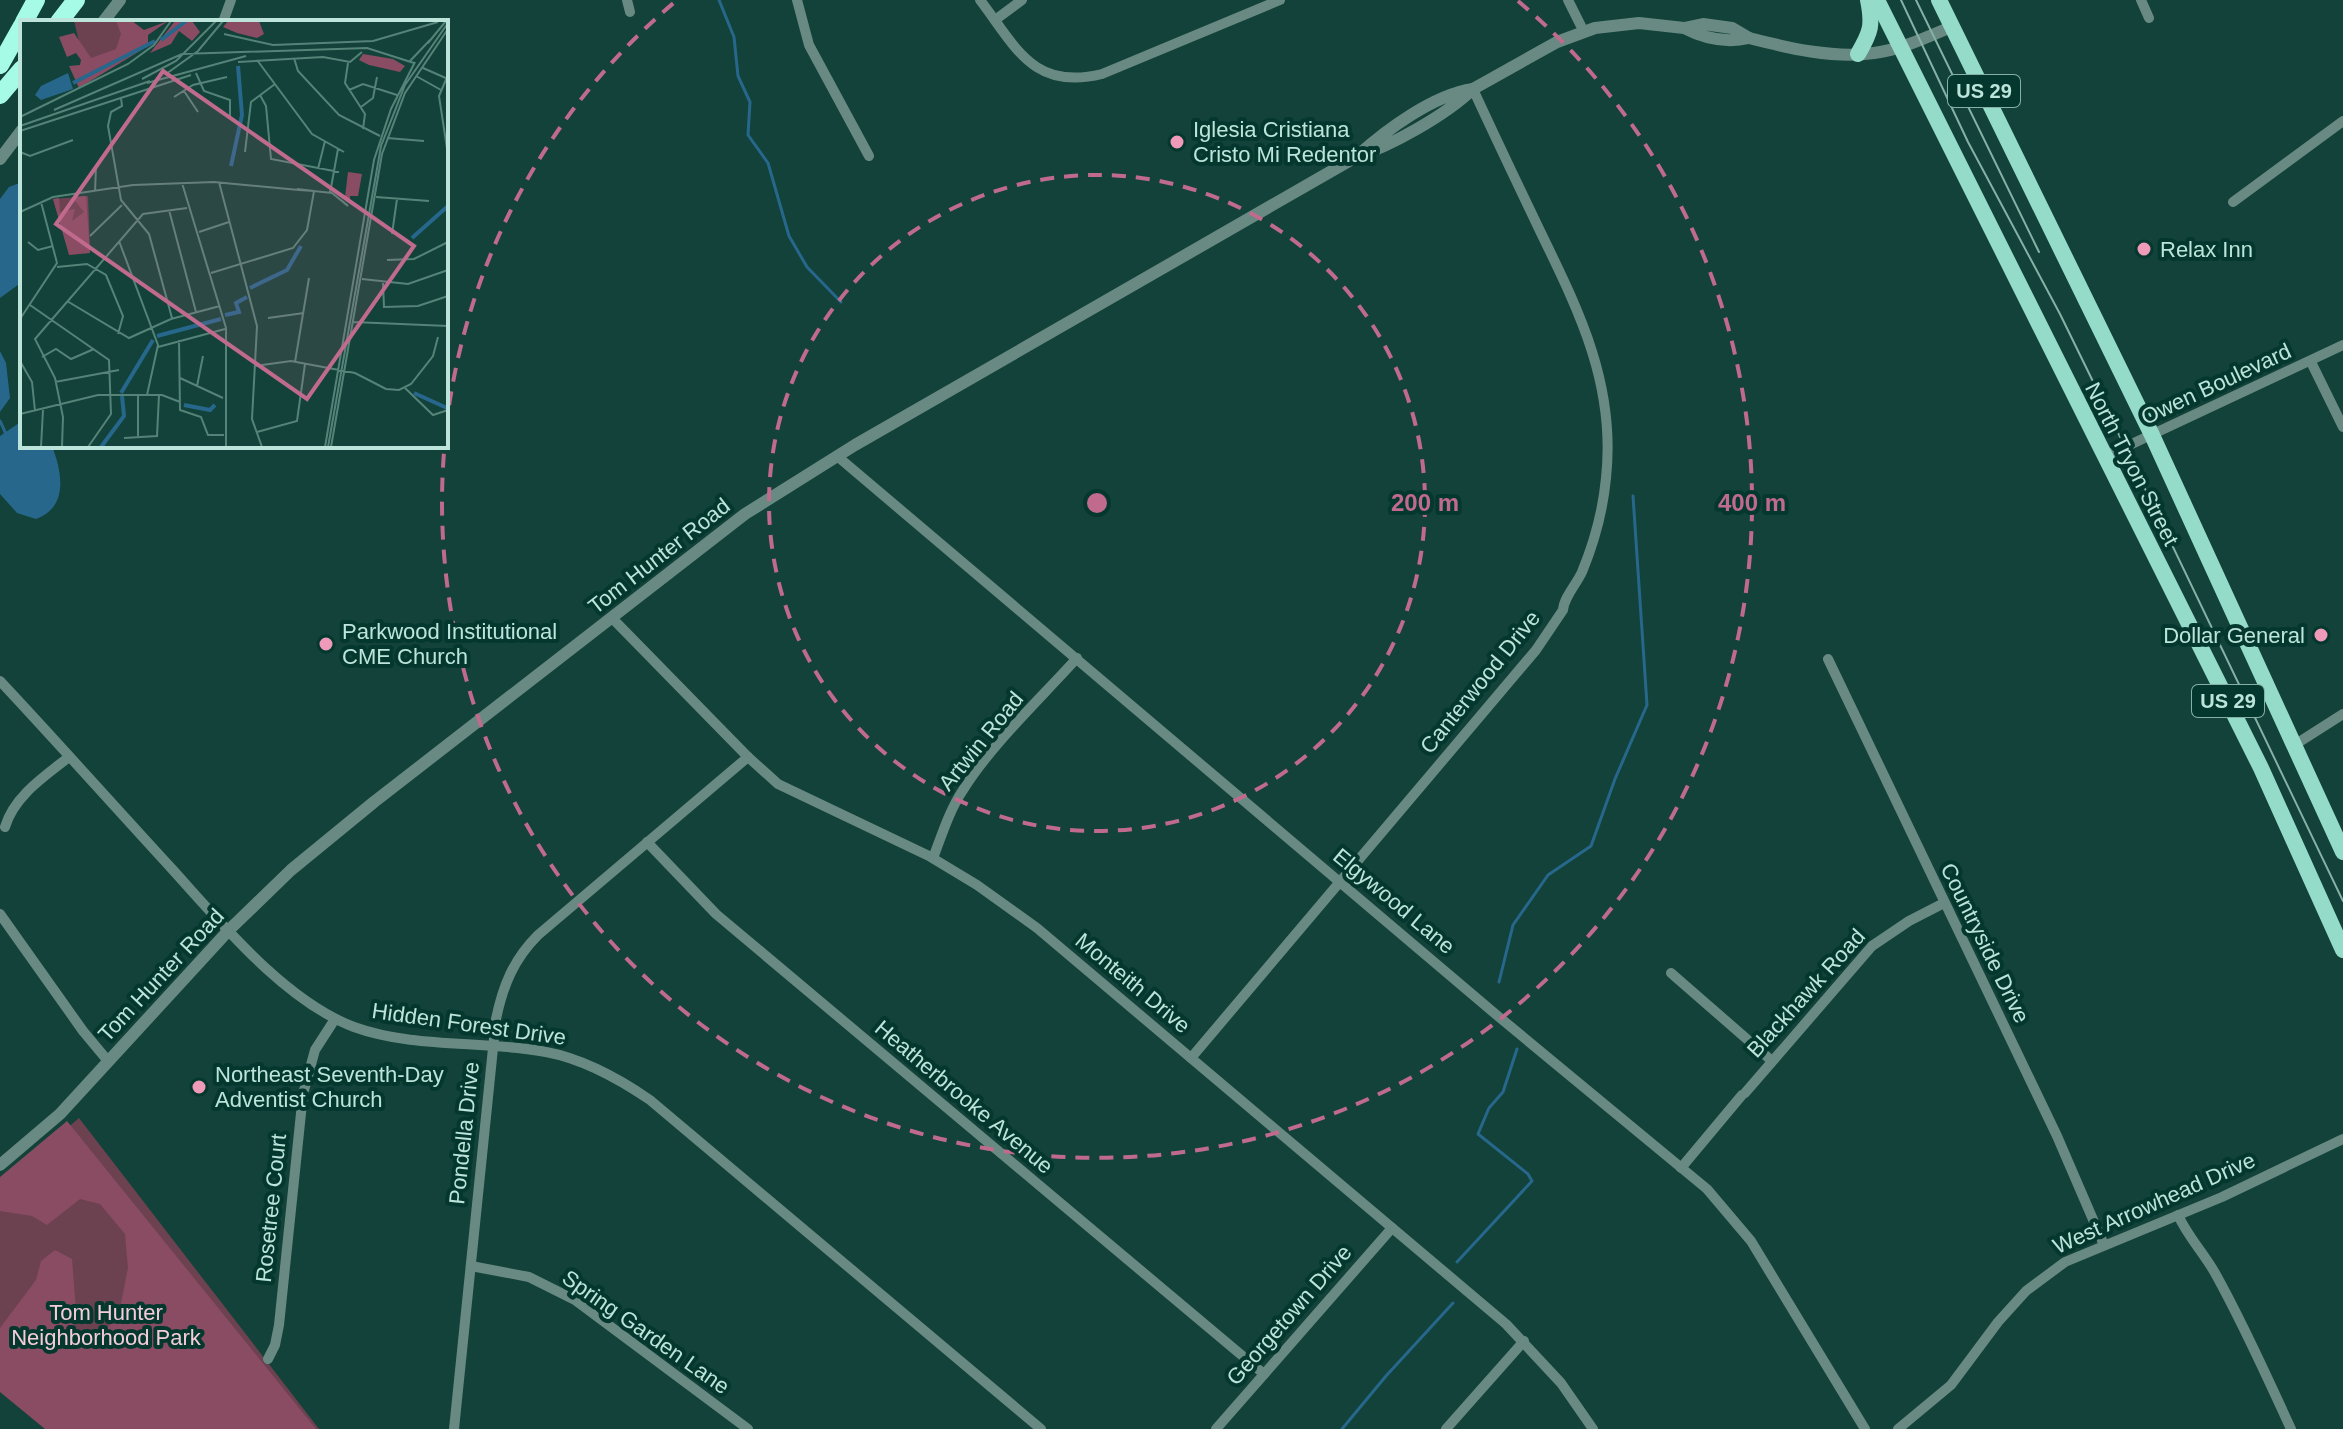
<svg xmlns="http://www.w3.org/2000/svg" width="2343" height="1429" viewBox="0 0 2343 1429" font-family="Helvetica,sans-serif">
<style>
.green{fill:#6c4251}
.forest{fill:#8a4c63}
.water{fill:#27678c}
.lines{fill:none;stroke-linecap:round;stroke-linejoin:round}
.stream{stroke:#27678c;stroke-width:3}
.minor{stroke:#698a82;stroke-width:10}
.tertiary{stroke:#698a82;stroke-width:12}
.primary{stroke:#95dbca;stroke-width:16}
.motorway{stroke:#a6fbe6;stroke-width:18}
.tram{stroke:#86b1a7;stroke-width:2}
.ring{fill:none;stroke:#c06a8e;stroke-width:4;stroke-dasharray:14 10}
.poi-dot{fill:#ef9ab8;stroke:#04382f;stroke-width:3}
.labels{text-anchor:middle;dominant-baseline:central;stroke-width:8;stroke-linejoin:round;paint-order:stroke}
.shield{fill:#04382f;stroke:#85b0a7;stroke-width:2}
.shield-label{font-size:20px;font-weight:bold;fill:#bce4da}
.poi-label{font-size:22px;fill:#bce4da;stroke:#04382f;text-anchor:start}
.street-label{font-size:22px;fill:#bce4da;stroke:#04382f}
.park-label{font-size:22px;fill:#f4cdd9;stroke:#04382f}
.inset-river{fill:none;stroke:#27678c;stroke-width:4}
.inset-road{fill:none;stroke:#568379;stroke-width:2}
.view{fill:#c06a8e;fill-opacity:0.15;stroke:#c06a8e;stroke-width:4}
.inset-edge{fill:none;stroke:#bce4da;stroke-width:4}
.centre{fill:#c06a8e;stroke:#04382f;stroke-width:4}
.ring-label{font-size:24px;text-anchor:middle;font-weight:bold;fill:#c06a8e;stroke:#04382f;stroke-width:8;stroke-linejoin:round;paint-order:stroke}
</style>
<rect width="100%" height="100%" fill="#124239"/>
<path class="green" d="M79 1118 319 1429H50L0 1390V1186Z"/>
<path class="forest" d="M67 1121 316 1429H45L0 1392V1328L36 1280 41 1261 55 1250 72 1259 76 1311 72 1338 84 1348 118 1318 128 1268 125 1234 100 1204 80 1199 47 1225 32 1216 0 1211V1177Z"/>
<g class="water">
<path d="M22 182V282L0 298V199L9 187Z"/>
<path d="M0 351 6 363 10 398 0 412Z"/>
<path d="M22 421V446H52C62 472 69 507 36 519L17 513 0 494V436Z"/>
</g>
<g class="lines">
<g class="stream">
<path d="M719 0 734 37 738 76 750 102 748 135 768 163 789 236 807 267 841 302"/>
<path d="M0 421 6 434"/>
<path d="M1499 982 1513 925 1548 875 1591 846 1615 779 1647 705 1633 496"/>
<path d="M1457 1262 1532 1181 1528 1174 1478 1134 1489 1108 1503 1092 1517 1049"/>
<path d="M1342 1429 1386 1376 1453 1303"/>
</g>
<g class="minor">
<path d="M627 0 630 12"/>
<path d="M797 0 809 45 869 156"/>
<path d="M980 0C1016 47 1033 91 1102 74L1280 0"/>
<path d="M1568 0 1584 32"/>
<path d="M2141 0 2149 18"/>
<path d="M995 20 1022 0"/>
<path d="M223 22 231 0"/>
<path d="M2233 202 2343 121"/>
<path d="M2311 362 2343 427"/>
<path d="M837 456 1499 1017 1707 1189 1751 1241 1865 1429"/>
<path d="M2104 457 2343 345"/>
<path d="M612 618 748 757 778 784 929 856 977 885 1037 928 1506 1324 1561 1383 1593 1429"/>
<path d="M1828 659 2057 1136 2104 1245"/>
<path d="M0 681C58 743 115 807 172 869 221 923 285 1001 354 1027 415 1049 483 1040 546 1052 584 1059 618 1078 650 1100L1041 1429"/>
<path d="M2296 744 2343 714"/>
<path d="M5 827C14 796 45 776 69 757"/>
<path d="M647 842 716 914 1264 1374"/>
<path d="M933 858C942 835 949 811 963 790 991 745 1041 698 1077 658"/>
<path d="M0 914 83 1031 108 1061"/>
<path d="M1671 973 1772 1061"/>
<path d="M1191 1058 1536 650 1563 610C1564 597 1576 585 1582 572 1594 543 1603 510 1606 478 1616 386 1580 313 1541 233 1518 185 1495 137 1473 89"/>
<path d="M1745 1093 1872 946 1909 921 1944 903"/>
<path d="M1681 1168 1742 1095"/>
<path d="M2178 1215C2188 1237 2203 1252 2215 1273 2243 1323 2267 1377 2291 1429"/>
<path d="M471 1266 529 1277 575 1300 748 1429"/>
<path d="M268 1359 275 1345 279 1325 303 1094 315 1050 335 1019"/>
<path d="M454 1429 496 1019C503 986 513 960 538 935L748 757"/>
<path d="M1216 1429 1392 1228"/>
<path d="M1446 1429 1524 1341"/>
<path d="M1898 1429 1951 1385 1998 1322 2026 1291 2065 1262 2222 1197 2343 1139"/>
</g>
<g class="tertiary">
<path d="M103 22 120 0"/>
<path d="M1749 38C1788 48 1834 59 1874 53 1900 50 1927 37 1951 27"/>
<path d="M1473 89 1557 42 1595 28 1639 23 1684 28 1703 24 1732 28 1749 38C1727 43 1705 39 1684 28"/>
<path d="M0 159 22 130"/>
<path d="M0 1165 60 1114 229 930 291 870 374 802 745 514 855 445 1356 157C1386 130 1433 95 1473 89 1446 115 1391 146 1356 157"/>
</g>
<g class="primary">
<path d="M1877 0 2261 768 2343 950"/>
<path d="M1939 0 2152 435 2343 852"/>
<path d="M1858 54C1871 32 1873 25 1868 0"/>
</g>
<g class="motorway">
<path d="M24 22 36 0"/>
<path d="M59 22 76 0"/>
<path d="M0 65 22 26"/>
<path d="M0 95 22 69"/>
</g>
<g class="tram">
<path d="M1901 0 1968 142 2060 314 2125 447 2343 901"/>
<path d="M1916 0 2039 252"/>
</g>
</g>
<g class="ring">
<circle cx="1097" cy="503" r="328"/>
<path d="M446 429A655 655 0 0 1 676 1M1518 1A655 655 0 1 1 444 452"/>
</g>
<g class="poi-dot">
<circle cx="1177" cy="142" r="8"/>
<circle cx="2144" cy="249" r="8"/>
<circle cx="2321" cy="635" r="8"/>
<circle cx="326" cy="644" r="8"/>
<circle cx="199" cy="1087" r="8"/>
</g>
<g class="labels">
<g class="shield">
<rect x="1948" y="75" width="72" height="32" rx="6"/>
<rect x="2192" y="685" width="72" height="32" rx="6"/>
</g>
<g class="shield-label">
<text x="1984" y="91">US 29</text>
<text x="2228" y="701">US 29</text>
</g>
<g class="poi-label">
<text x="1193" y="129">Iglesia Cristiana<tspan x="1193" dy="25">Cristo Mi Redentor</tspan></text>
<text x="2160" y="249">Relax Inn</text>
<text x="342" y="631">Parkwood Institutional<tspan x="342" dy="25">CME Church</tspan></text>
<text x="2305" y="635" text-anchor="end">Dollar General</text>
<text x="215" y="1074">Northeast Seventh-Day<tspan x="215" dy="25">Adventist Church</tspan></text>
</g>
<g class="street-label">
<text transform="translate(2216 384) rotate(-25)">Owen Boulevard</text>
<text transform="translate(2132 464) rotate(63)">North Tryon Street</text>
<text transform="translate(659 556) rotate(-38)">Tom Hunter Road</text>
<text transform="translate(1480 682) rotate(-51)">Canterwood Drive</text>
<text transform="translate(981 741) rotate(-51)">Artwin Road</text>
<text transform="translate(1394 901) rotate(40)">Elgywood Lane</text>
<text transform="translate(1985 943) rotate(64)">Countryside Drive</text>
<text transform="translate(161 975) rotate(-47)">Tom Hunter Road</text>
<text transform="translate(1133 983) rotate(40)">Monteith Drive</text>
<text transform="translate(1806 993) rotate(-48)">Blackhawk Road</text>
<text transform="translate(469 1024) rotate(8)">Hidden Forest Drive</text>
<text transform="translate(964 1097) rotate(40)">Heatherbrooke Avenue</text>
<text transform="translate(464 1133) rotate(-84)">Pondella Drive</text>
<text transform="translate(2154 1203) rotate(-24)">West Arrowhead Drive</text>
<text transform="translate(271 1208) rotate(-84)">Rosetree Court</text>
<text transform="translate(1289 1315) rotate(-49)">Georgetown Drive</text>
<text transform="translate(646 1332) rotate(35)">Spring Garden Lane</text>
</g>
<g class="park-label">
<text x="106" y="1312">Tom Hunter<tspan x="106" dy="25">Neighborhood Park</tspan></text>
</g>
</g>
<g transform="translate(20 20)">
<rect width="428" height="428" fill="#124239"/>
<path d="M54 1H96L107 25 64 42ZM68 176 70 229 50 235 33 179Z" fill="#6c4251"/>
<path d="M96 1H112L124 10 148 1 128 15V26L59 68 49 46 60 45 61 40 56 33 47 37 39 17 54 13 71 38 96 29 101 14ZM155 1H172L180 12 172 21 159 11 151 24 130 33ZM208 1H239L244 14 237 18 217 13 203 7ZM343 34 373 39 385 46 380 52 349 45 339 40ZM328 152 342 154 338 176H330V184L325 177ZM66 176 70 233 49 235 33 179 39 178 40 192 55 189 52 201 64 192 52 177Z" fill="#8a4c63"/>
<path d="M48 53 53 69 21 80 15 75 21 66Z" fill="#27678c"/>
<path class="inset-river" d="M141 20 166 1M53 63 135 21M211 146 222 95 218 46M392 218 428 186M230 268 267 250 281 226M205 295 219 292 216 283 227 277M137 316 201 299M101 373 133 320M394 373 427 388M164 385 190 390 195 385M81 427 104 396 102 376"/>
<path class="inset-road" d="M204 14 253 25 353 21 418 2M408 23 426 1M274 38 278 51 319 95 360 116M237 40 292 114 324 132M390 41 410 20M218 42 303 37 330 42 342 32M328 43 325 63 345 94 343 109M403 48 428 59M176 53 184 71 210 80V99M146 54 178 31 203 1M428 55 419 76 428 135M396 56 421 70M122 59 156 41 196 1M127 63 226 36M329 70 343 64 377 75M164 71 178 92M240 75 246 86 251 139 319 152M154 77 173 65 207 57M101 78 102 86 91 92 88 106 101 180 129 214 152 298M341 87 353 78 357 57M34 90 162 34 347 28 394 43M0 97 108 44 134 25 151 1M0 106 130 61M0 111 171 55M367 118 404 121M0 132 10 136 53 120M225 132 231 82 255 64M298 149 305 121M199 162 237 306 232 399 242 427M162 163 206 308V427M75 172 76 146M310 173 318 129M356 177 409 181M149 190 176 292M0 192 33 177 113 165 194 162 279 170 294 171 277 169M179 212 209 202M372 214 377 179M70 216 102 185M99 221 138 325 127 375M8 222 18 230 33 226M367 240 394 239 428 222M37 247 67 244 86 255 103 296 98 314M191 253 273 228 287 210 294 171 312 173 328 186 321 180M342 259 388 264 428 250M363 263 364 287 398 286 428 276M47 281 109 318 151 299 200 286M10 285 89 340 91 394 68 427M248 298 284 293M0 299 37 243 21 182M333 302 428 306M159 320 160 390 181 397 188 415H204M138 327 205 309M22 337 36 329 51 339 74 329M0 341 12 362 15 391M275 342 289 258M235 346 271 341 335 353 366 369 379 370 391 364 413 336 418 317M160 358 203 378M35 362 99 350M177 366 183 336M385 368 413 395 428 390M0 394 78 375H142L160 382M237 412 277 401 285 344M118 416V375M104 418 137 416 139 375M21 427 23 390M42 427 43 397 35 358 15 319 123 194 167 188M305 427 354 140 371 89 395 42M308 427 361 126 385 65 428 3M311 427 362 134 385 73 428 9"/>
<path class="view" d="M143 51 394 226 287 379 36 204Z"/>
<rect width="428" height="428" class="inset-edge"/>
</g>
<circle cx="1097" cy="503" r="12" class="centre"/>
<g class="ring-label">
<text x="1425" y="511">200 m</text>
<text x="1752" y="511">400 m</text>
</g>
</svg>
